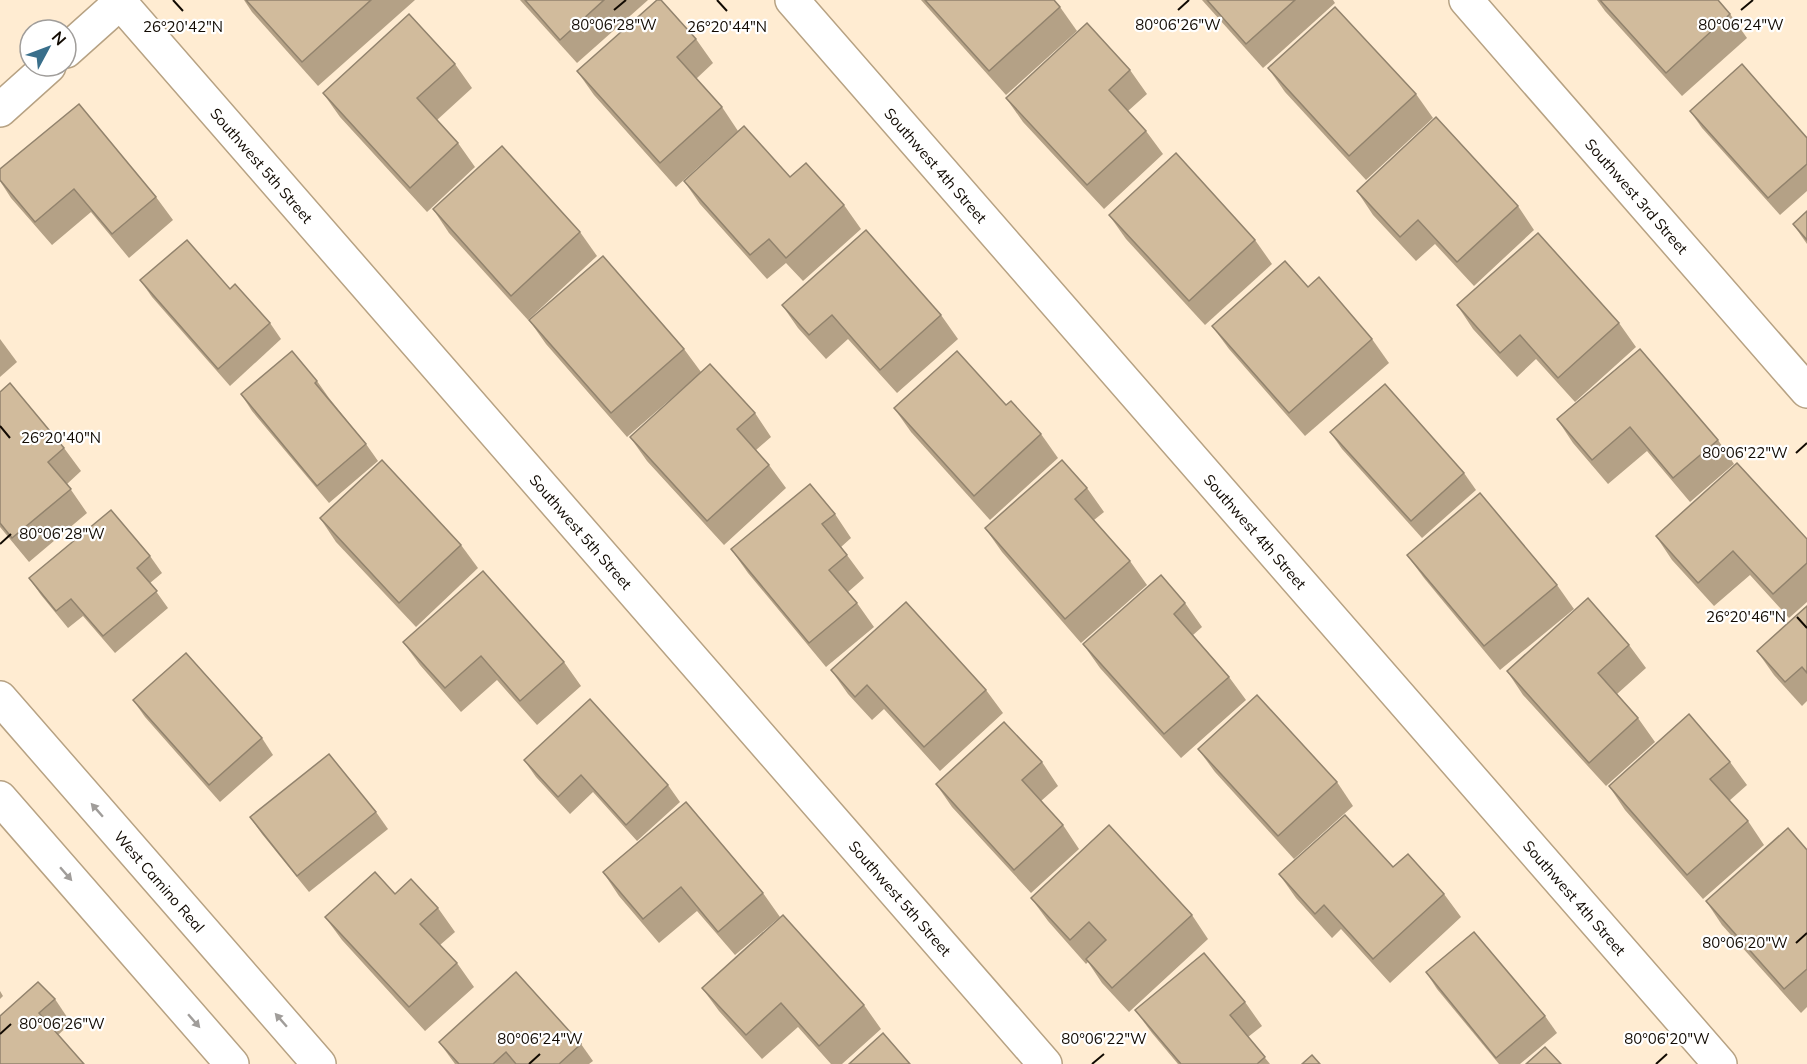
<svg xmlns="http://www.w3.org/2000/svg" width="1807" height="1064" viewBox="0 0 1807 1064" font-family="Mulish,sans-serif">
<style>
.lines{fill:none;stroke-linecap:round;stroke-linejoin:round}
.minor-casing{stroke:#b7a283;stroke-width:36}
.minor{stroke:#fff;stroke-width:33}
.wall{fill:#b4a186}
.building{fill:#d1bb9c;stroke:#92836d;stroke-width:1.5}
.oneway{fill:#a09d9a}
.ticks{fill:none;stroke:#110a02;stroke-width:2}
.labels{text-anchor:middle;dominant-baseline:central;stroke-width:4.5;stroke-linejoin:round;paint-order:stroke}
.street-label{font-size:15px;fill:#110a02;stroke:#fff}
.ticks-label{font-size:15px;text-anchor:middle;fill:#110a02;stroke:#fff;stroke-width:4.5;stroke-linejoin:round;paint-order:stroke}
</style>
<rect width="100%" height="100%" fill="#ffecd2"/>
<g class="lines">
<defs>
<g id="minor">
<path id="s1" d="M118 0 1045 1064"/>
<path id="s2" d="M792 0 1720 1064"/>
<path id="s3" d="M1466 0 1807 391"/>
<path d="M66 51 123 0"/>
<path d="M0 110 49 66"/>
<path id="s4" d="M0 698 319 1064"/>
<path d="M0 798 232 1064"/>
</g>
</defs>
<use href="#minor" class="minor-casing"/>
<use href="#minor" class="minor"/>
</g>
<g class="wall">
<path d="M244 0H415L318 86 252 12Z"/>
<path d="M520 0H648L577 63Z"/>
<path d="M921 0H1054L1060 7 1077 31 1006 95Z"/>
<path d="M1202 0H1333L1335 3 1263 68Z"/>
<path d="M1597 0H1718L1730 14 1747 38 1682 96 1605 11Z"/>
<path d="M696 39 713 63 696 79 722 107 738 131 676 187 594 95 577 71Z"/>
<path d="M455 64 472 88 437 120 458 143 475 167 427 212 340 117 323 93Z"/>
<path d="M1268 68 1416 94 1433 118 1366 180 1285 92Z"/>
<path d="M1130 70 1147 94 1128 111 1146 131 1163 154 1104 209 1023 122 1006 98Z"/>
<path d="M1690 111 1807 138V191L1780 215 1702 128Z"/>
<path d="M0 169 156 197 173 220 129 258 91 212 52 245 11 198 0 181Z"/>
<path d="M790 177 844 205 861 229 803 281 786 263 767 279 700 204 684 181Z"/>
<path d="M1357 191 1518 206 1534 230 1474 286 1435 244 1416 261 1373 215Z"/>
<path d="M433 209 580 232 597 256 528 320 449 233Z"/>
<path d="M1109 215 1255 240 1272 264 1205 325 1126 239Z"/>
<path d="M1793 224 1807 240V244Z"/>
<path d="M140 280 230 289 270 323 281 339 230 386 152 297Z"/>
<path d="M1308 287 1372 339 1389 363 1305 436 1229 349 1212 326Z"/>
<path d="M782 305 941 315 958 339 897 393 848 339 826 359 798 328Z"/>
<path d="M1457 305 1619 323 1636 347 1575 402 1536 359 1517 377 1473 329Z"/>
<path d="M529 320 684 349 701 372 755 413 771 437 756 450 769 465 786 488 724 545 647 461 630 437 688 384 627 437 546 344Z"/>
<path d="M0 339 17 362 0 377Z"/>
<path d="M1640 349 1718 440 1734 464 1690 502 1647 451 1608 484 1573 443 1557 419Z"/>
<path d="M317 381 329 398 366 444 378 461 329 503 252 411 241 394Z"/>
<path d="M0 392 64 448 81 471 67 484 87 513 29 562 0 527Z"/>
<path d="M1006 405 1041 434 1058 458 990 520 911 432 894 408Z"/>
<path d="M1330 432 1464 473 1476 490 1422 538 1342 449Z"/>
<path d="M1087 488 1104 512 1094 520 1130 561 1147 585 1081 643 1002 552 985 528Z"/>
<path d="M835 514 851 538 841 547 864 578 848 592 857 603 874 627 826 667 748 573 731 549Z"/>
<path d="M320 518 461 545 478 568 416 627 336 542Z"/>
<path d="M1656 536 1807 539V602L1789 618 1750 575 1714 606 1672 560Z"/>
<path d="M1407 555 1557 585 1574 609 1500 670 1424 578Z"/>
<path d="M150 556 162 573 150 583 168 608 115 653 83 616 68 628 41 595 29 578Z"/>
<path d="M1185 603 1202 627 1193 635 1229 677 1246 700 1181 758 1100 668 1083 644Z"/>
<path d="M1807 606V701L1802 706 1774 675 1757 651Z"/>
<path d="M403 642 564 662 581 686 537 725 497 680 461 712 420 665Z"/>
<path d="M1629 645 1646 668 1617 694 1638 718 1655 742 1606 786 1523 695 1507 671Z"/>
<path d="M831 670 986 690 1003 713 940 771 884 709 872 720 848 694Z"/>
<path d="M133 700 262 738 273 755 220 802 145 717Z"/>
<path d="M1198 749 1337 782 1353 806 1294 859 1215 772Z"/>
<path d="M524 760 668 785 680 802 637 841 593 792 570 814 536 777Z"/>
<path d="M1042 762 1058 786 1041 801 1063 825 1079 849 1031 893 952 807 936 784Z"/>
<path d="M1730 762 1747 785 1729 801 1748 821 1764 845 1703 899 1625 810 1609 786Z"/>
<path d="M376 812 388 829 309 892 262 834 250 817Z"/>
<path d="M1807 850V1007L1801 1013 1722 925 1706 901Z"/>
<path d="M1393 867 1444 894 1461 917 1390 983 1341 929 1332 938 1296 898 1279 874Z"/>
<path d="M603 872 763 893 780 917 735 955 697 911 659 943 619 896Z"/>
<path d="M395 894 438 908 455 932 440 945 457 963 474 987 425 1031 342 940 325 917Z"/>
<path d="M1031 898 1192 915 1208 939 1129 1012 1102 983 1088 962 1086 964 1048 921Z"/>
<path d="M1426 972 1545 1016 1557 1033 1520 1064H1499L1437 989Z"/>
<path d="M702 988 864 1005 881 1029 842 1064H831L798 1027 762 1059 719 1011Z"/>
<path d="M0 991 3 996 0 999Z"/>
<path d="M55 999 71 1023 58 1035 0 1016Z"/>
<path d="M1245 1002 1262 1026 1248 1037 1270 1064H1178L1152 1033 1135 1010Z"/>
<path d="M439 1042 581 1044 593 1061 589 1064H455Z"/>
</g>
<g class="building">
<path d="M246 0H371L302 62Z"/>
<path d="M525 0H604L560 40Z"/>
<path d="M657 0H661L696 39 677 57 722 107 660 163 577 71Z"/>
<path d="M925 0H1054L1060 7 989 71Z"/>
<path d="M1207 0H1295L1246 44Z"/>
<path d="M1600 0H1718L1730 14 1666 73Z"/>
<path d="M1335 7 1416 94 1349 156 1268 68Z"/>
<path d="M409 14 455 64 417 98 458 143 410 188 323 93Z"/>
<path d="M1087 23 1130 70 1109 90 1146 131 1087 185 1006 98Z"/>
<path d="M1742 64 1807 138V164L1768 198 1690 111Z"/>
<path d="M79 104 156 197 112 234 74 189 35 222 0 180V169Z"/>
<path d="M1436 117 1518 206 1457 262 1418 220 1400 237 1357 191Z"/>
<path d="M744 126 790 177 806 163 844 205 786 258 769 239 750 255 684 181Z"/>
<path d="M502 146 580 232 511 296 433 209Z"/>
<path d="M1176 153 1255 240 1189 301 1109 215Z"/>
<path d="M1807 211V240L1793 224Z"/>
<path d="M866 230 941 315 880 370 832 315 809 335 782 305Z"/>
<path d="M1538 233 1619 323 1558 378 1520 335 1500 353 1457 305Z"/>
<path d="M187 240 230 289 235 284 270 323 218 369 140 280Z"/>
<path d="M603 256 684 349 611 413 529 320Z"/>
<path d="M1285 261 1308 287 1319 277 1372 339 1289 413 1212 326Z"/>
<path d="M1640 349 1718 440 1673 478 1630 427 1592 460 1557 419Z"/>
<path d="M292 351 317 381 315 383 366 444 317 486 241 394Z"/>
<path d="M957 351 1006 405 1011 401 1041 434 974 496 894 408Z"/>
<path d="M710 364 755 413 737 429 769 465 707 521 630 437Z"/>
<path d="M10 383 64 448 48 462 71 489 12 538 0 523V392Z"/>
<path d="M1385 384 1464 473 1411 521 1330 432Z"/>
<path d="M382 460 461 545 399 603 320 518Z"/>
<path d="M1062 460 1087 488 1075 499 1130 561 1065 619 985 528Z"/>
<path d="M1737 463 1807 539V563L1773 594 1733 551 1698 583 1656 536Z"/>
<path d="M810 484 835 514 822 524 847 555 829 570 857 603 809 643 731 549Z"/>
<path d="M1480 493 1557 585 1484 646 1407 555Z"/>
<path d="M111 510 150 556 137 568 157 591 103 636 71 599 56 611 29 578Z"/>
<path d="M483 571 564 662 520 701 481 656 445 688 403 642Z"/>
<path d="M1161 575 1185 603 1174 614 1229 677 1164 734 1083 644Z"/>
<path d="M1588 598 1629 645 1598 673 1638 718 1589 763 1507 671Z"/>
<path d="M906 602 986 690 924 747 867 685 855 697 831 670Z"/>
<path d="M1807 606V673L1802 667 1785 682 1757 651Z"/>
<path d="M186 653 262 738 209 785 133 700Z"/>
<path d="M1257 695 1337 782 1278 836 1198 749Z"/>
<path d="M590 699 668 785 626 825 581 775 558 797 524 760Z"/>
<path d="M1689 714 1730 762 1710 779 1748 821 1687 875 1609 786Z"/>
<path d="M1004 722 1042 762 1022 780 1063 825 1014 870 936 784Z"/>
<path d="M329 754 376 812 297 876 250 817Z"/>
<path d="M686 802 763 893 718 932 681 887 643 919 603 872Z"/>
<path d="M1345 815 1393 867 1408 854 1444 894 1373 959 1324 905 1315 914 1279 874Z"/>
<path d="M1109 825 1192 915 1112 988 1086 959 1106 940 1089 922 1070 940 1031 898Z"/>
<path d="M1788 828 1807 850V969L1784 989 1706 901Z"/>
<path d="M375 872 395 894 411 879 438 908 420 924 457 963 409 1007 325 917Z"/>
<path d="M783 915 864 1005 819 1046 781 1003 746 1035 702 988Z"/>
<path d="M1474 932 1545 1016 1496 1058 1426 972Z"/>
<path d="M1204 953 1245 1002 1230 1015 1265 1057 1257 1064H1181L1135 1010Z"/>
<path d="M516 972 581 1044 559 1064H516L506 1052 493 1064H459L439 1042Z"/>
<path d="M38 982 55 999 39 1013 84 1064H0V1016Z"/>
<path d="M883 1033 910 1064H849Z"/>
<path d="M1545 1047 1561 1064H1526Z"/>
<path d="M1312 1055 1320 1064H1302Z"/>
</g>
<defs><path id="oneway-solid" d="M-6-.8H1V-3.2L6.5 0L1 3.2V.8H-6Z" transform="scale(1.5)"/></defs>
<g class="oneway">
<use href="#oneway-solid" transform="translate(97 810) rotate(-131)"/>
<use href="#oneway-solid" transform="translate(66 874) rotate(49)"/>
<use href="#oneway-solid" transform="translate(281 1020) rotate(-131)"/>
<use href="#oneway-solid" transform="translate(194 1021) rotate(49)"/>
</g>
<path class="ticks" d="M173 0 183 11M717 0 727 11M614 10 626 0M1178 10 1189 0M1741 10 1753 0M0 426 10 438M1796 453 1807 443M0 544 11 534M1797 617 1807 628M1796 943 1807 933M0 1034 11 1024M529 1064 540 1054M1092 1064 1104 1054M1656 1064 1667 1054"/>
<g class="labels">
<g class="street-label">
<text stroke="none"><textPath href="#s1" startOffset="219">Southwest 5th Street</textPath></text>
<text stroke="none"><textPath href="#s2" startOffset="219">Southwest 4th Street</textPath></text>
<text stroke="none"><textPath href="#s3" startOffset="260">Southwest 3rd Street</textPath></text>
<text stroke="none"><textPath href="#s1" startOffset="705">Southwest 5th Street</textPath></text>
<text stroke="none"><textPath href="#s2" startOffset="705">Southwest 4th Street</textPath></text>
<text stroke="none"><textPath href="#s4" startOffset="243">West Camino Real</textPath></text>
<text stroke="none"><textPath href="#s1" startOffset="1191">Southwest 5th Street</textPath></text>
<text stroke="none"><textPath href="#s2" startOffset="1191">Southwest 4th Street</textPath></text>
</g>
</g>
<g class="ticks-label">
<text x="614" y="30">80°06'28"W</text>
<text x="1178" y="30">80°06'26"W</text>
<text x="1741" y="30">80°06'24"W</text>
<text x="727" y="32">26°20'44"N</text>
<text x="183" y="32">26°20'42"N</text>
<text x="61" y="443">26°20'40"N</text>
<text x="1745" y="458">80°06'22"W</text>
<text x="62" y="539">80°06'28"W</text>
<text x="1746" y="622">26°20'46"N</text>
<text x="1745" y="948">80°06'20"W</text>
<text x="62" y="1029">80°06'26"W</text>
<text x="540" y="1044">80°06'24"W</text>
<text x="1104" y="1044">80°06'22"W</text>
<text x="1667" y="1044">80°06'20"W</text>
</g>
<g transform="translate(48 48) rotate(49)"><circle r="28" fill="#ffffff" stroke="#a09d9a" stroke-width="1.5"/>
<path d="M0-4.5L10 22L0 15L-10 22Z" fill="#396f8b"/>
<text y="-9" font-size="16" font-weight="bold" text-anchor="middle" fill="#110a02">N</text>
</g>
</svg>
